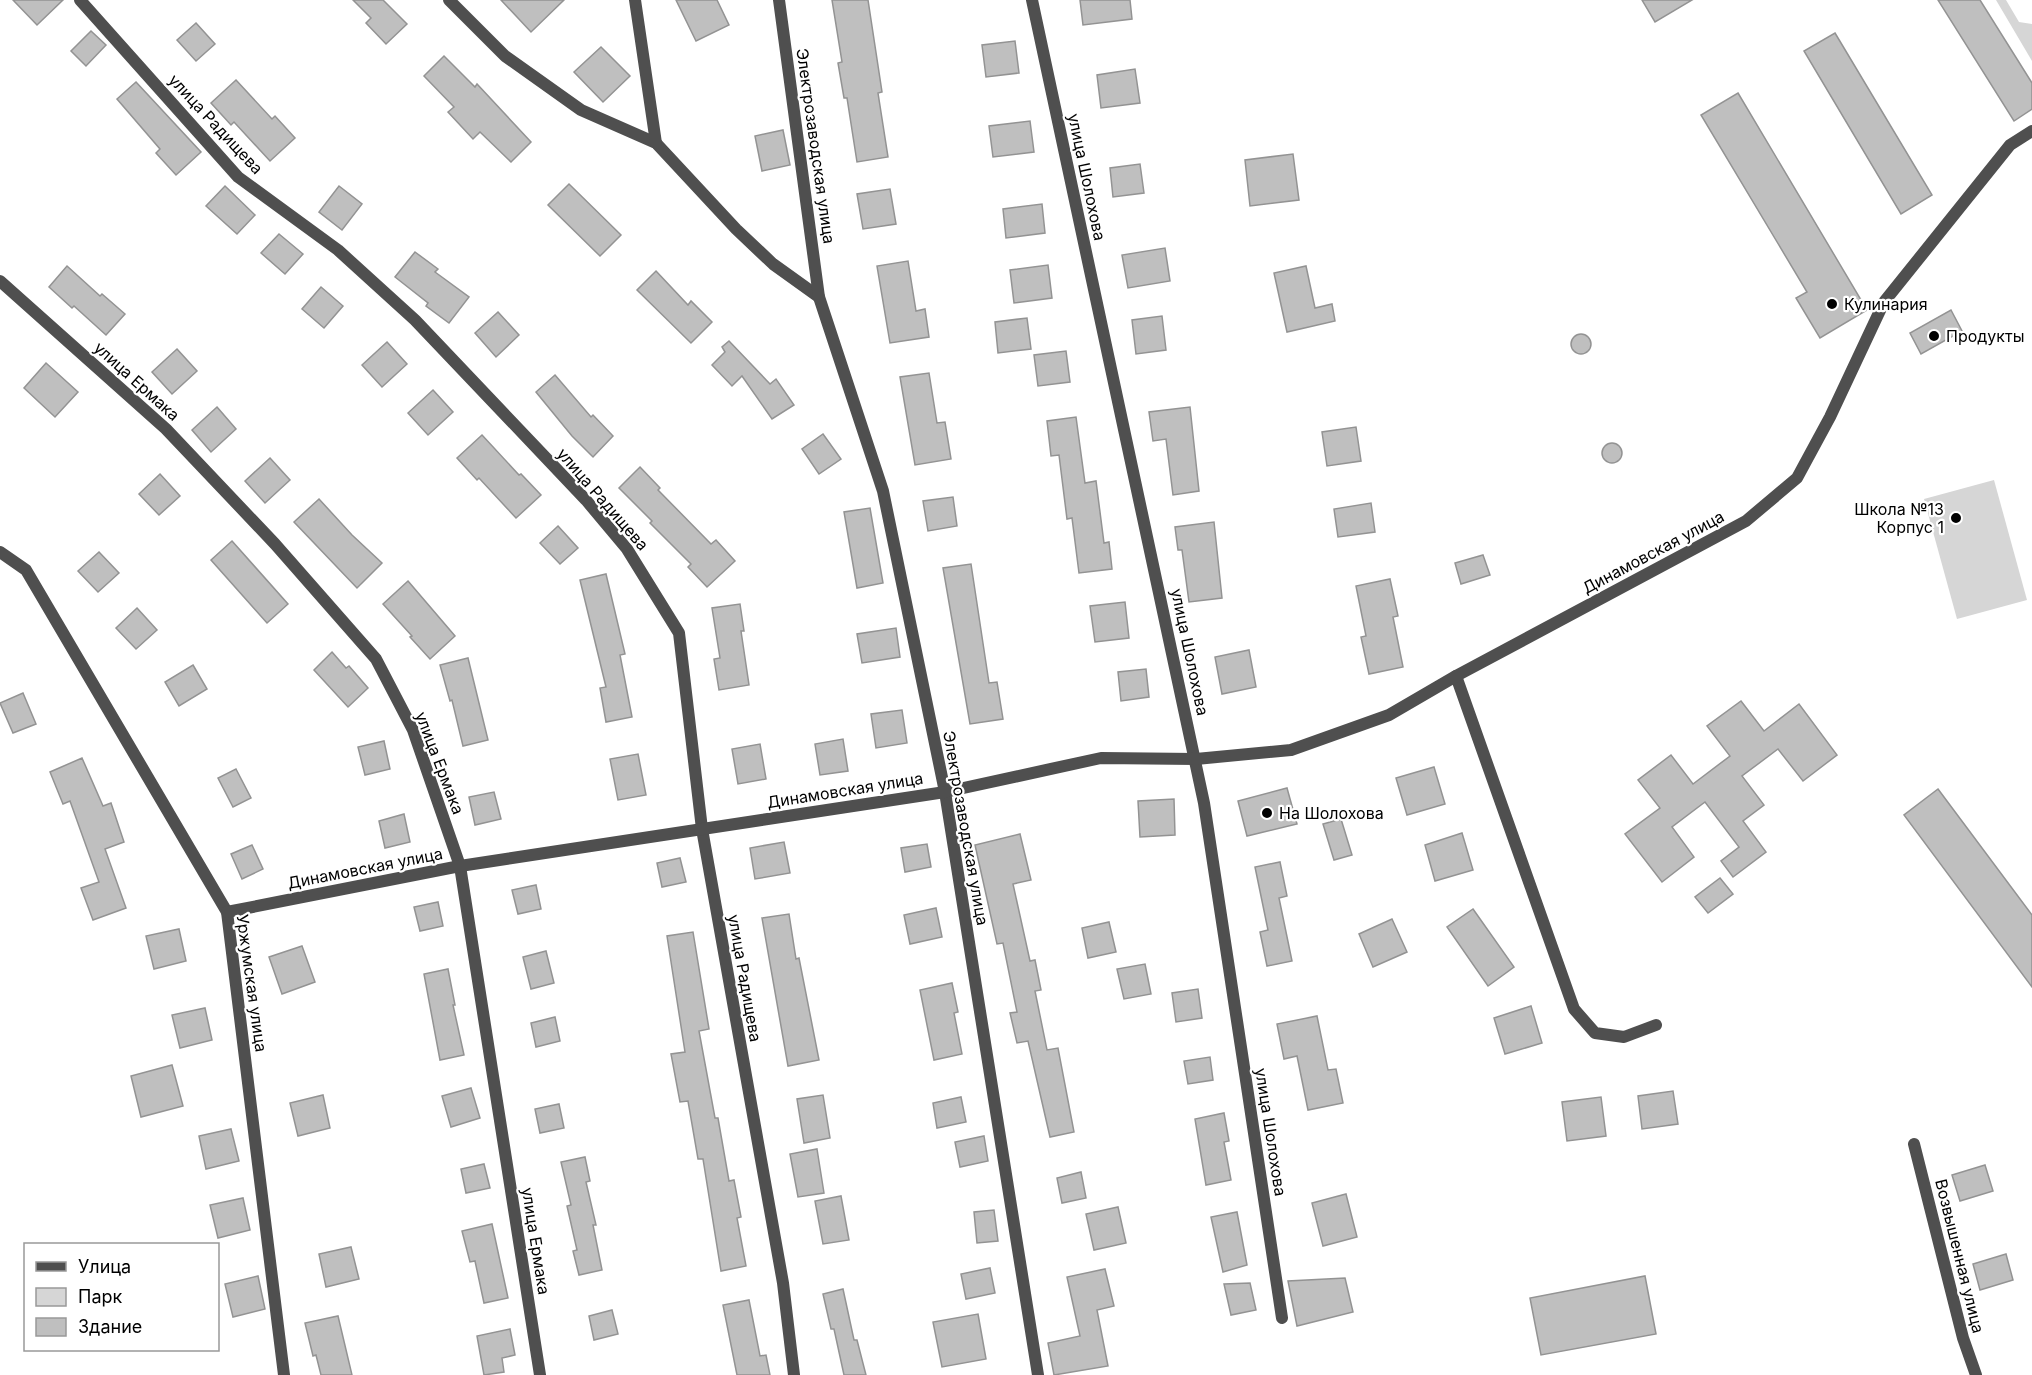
<svg xmlns="http://www.w3.org/2000/svg" width="2032" height="1375" viewBox="0 0 2032 1375" font-family="Inter,sans-serif">
<style>
.green{fill:#d6d6d6}
.building{fill:#bfbfbf;stroke:#939393;stroke-width:1.5}
.lines{fill:none;stroke-linecap:round;stroke-linejoin:round}
.street{stroke:#4f4f4f;stroke-width:12}
.poi-dot{fill:#000;stroke:#fff;stroke-width:2}
.labels{text-anchor:middle;dominant-baseline:central;stroke-width:4.5;stroke-linejoin:round;paint-order:stroke}
.street-label{font-size:16px;fill:#000;stroke:#fff}
.poi-label{font-size:16px;fill:#000;stroke:#fff;text-anchor:start}
</style>
<rect width="100%" height="100%" fill="#fff"/>
<g class="green">
<path d="M1996 0H2006L2019 22 2032 24V61Z"/>
<path d="M1994 480 2027 600 1957 619 1924 499Z"/>
</g>
<g class="building">
<path d="M13 0H63L37 25Z"/>
<path d="M353 0H383L407 24 386 44 366 23 371 18Z"/>
<path d="M501 0H564L531 32Z"/>
<path d="M676 0H717L729 25 696 41Z"/>
<path d="M832 0H868L882 92 878 93 888 157 857 162 847 98H844L838 63 842 62Z"/>
<path d="M1080 0H1130L1132 19 1083 25Z"/>
<path d="M1642 0H1692L1655 22Z"/>
<path d="M1938 0H1980L2032 83V109L2014 121Z"/>
<path d="M196 23 215 44 196 61 177 40Z"/>
<path d="M91 31 106 45 86 66 71 51Z"/>
<path d="M1835 33 1932 195 1901 214 1804 51Z"/>
<path d="M1015 41 1019 73 986 77 982 45Z"/>
<path d="M601 47 630 76 603 102 574 72Z"/>
<path d="M444 56 475 87 477 84 531 142 511 162 480 132 473 139 448 112 454 107 424 76Z"/>
<path d="M1135 69 1140 103 1101 108 1097 75Z"/>
<path d="M236 80 272 119 275 116 295 138 270 161 234 122 231 125 211 103Z"/>
<path d="M136 82 201 152 176 175 156 153 160 149 117 99Z"/>
<path d="M1738 93 1867 310 1820 338 1796 298 1807 292 1701 115Z"/>
<path d="M1030 121 1034 152 993 157 989 126Z"/>
<path d="M783 130 790 165 762 171 755 136Z"/>
<path d="M1293 154 1299 200 1250 206 1245 160Z"/>
<path d="M1140 164 1144 193 1113 197 1110 168Z"/>
<path d="M569 184 621 235 600 256 548 205Z"/>
<path d="M225 186 255 215 237 234 206 206Z"/>
<path d="M339 186 362 204 342 230 319 212Z"/>
<path d="M890 189 896 224 863 229 857 194Z"/>
<path d="M1042 204 1045 233 1006 238 1003 209Z"/>
<path d="M279 234 303 254 285 274 261 253Z"/>
<path d="M1165 248 1170 281 1128 288 1122 255Z"/>
<path d="M415 252 438 269 435 272 469 297 449 323 426 306 428 303 395 277Z"/>
<path d="M908 261 916 311 925 309 929 337 890 343 877 266Z"/>
<path d="M1048 265 1052 298 1014 303 1010 270Z"/>
<path d="M67 266 100 296 102 294 125 314 106 335 74 306 72 308 49 287Z"/>
<path d="M1306 266 1315 308 1332 304 1335 321 1287 332 1274 273Z"/>
<path d="M656 271 688 305 691 301 712 322 691 343 637 290Z"/>
<path d="M321 287 343 306 324 328 302 309Z"/>
<path d="M1951 310 1962 331 1921 354 1910 333Z"/>
<path d="M498 312 519 335 496 357 475 333Z"/>
<path d="M1162 316 1166 350 1136 354 1132 320Z"/>
<path d="M1027 318 1031 349 998 353 995 322Z"/>
<circle cx="1581" cy="344" r="10"/>
<path d="M729 341 770 384 776 379 794 405 772 419 742 376 732 386 712 365 725 352 722 347Z"/>
<path d="M387 342 407 364 382 387 362 365Z"/>
<path d="M177 349 197 371 172 394 152 372Z"/>
<path d="M1066 351 1070 382 1038 386 1034 355Z"/>
<path d="M46 363 78 392 55 417 24 388Z"/>
<path d="M929 373 937 423 945 422 951 459 915 465 900 377Z"/>
<path d="M555 375 591 417 593 415 613 436 593 457 572 436 536 392Z"/>
<path d="M433 390 453 412 428 435 408 413Z"/>
<path d="M217 407 236 429 211 452 192 430Z"/>
<path d="M1190 407 1199 491 1173 495 1166 439 1153 441 1149 412Z"/>
<path d="M1076 417 1085 483 1096 481 1104 543 1109 542 1112 569 1079 573 1072 518 1067 519 1059 455 1051 456 1047 421Z"/>
<path d="M1356 427 1361 461 1327 466 1322 432Z"/>
<path d="M823 434 841 459 819 474 802 449Z"/>
<path d="M482 435 519 475 521 474 541 495 516 518 479 478 477 480 457 458Z"/>
<circle cx="1612" cy="453" r="10"/>
<path d="M270 458 290 480 265 503 245 481Z"/>
<path d="M640 467 660 488 658 490 711 544 716 540 735 561 707 587 688 567 691 564 650 523 652 521 619 488Z"/>
<path d="M160 474 180 496 159 515 139 494Z"/>
<path d="M953 497 957 526 928 531 923 501Z"/>
<path d="M319 499 352 535 382 563 357 588 294 522Z"/>
<path d="M1371 503 1375 532 1338 537 1334 509Z"/>
<path d="M870 508 883 583 857 588 844 512Z"/>
<path d="M1214 522 1222 598 1189 602 1182 550H1178L1175 527Z"/>
<path d="M558 526 578 548 560 564 540 543Z"/>
<path d="M232 541 288 604 267 623 211 560Z"/>
<path d="M99 552 119 573 98 592 78 571Z"/>
<path d="M1483 555 1490 575 1461 584 1455 563Z"/>
<path d="M971 564 989 683 997 682 1003 719 970 724 943 568Z"/>
<path d="M606 574 625 654 620 655 632 717 606 722 600 688 606 687 580 580Z"/>
<path d="M1390 579 1398 616 1393 617 1403 667 1369 674 1361 637 1366 636 1356 586Z"/>
<path d="M408 581 455 636 430 659 410 637 412 636 383 604Z"/>
<path d="M1125 602 1129 638 1095 642 1090 606Z"/>
<path d="M740 604 744 631H741L749 685 719 690 714 659 720 658 712 608Z"/>
<path d="M137 608 157 630 136 649 116 628Z"/>
<path d="M896 628 900 657 862 663 857 634Z"/>
<path d="M1249 650 1256 687 1222 694 1215 657Z"/>
<path d="M332 652 346 668 349 666 368 688 348 707 314 670Z"/>
<path d="M468 658 488 740 463 746 452 700 450 701 440 665Z"/>
<path d="M193 665 207 689 179 706 165 682Z"/>
<path d="M1146 669 1149 697 1121 701 1118 672Z"/>
<path d="M23 693 36 724 13 733 0 703Z"/>
<path d="M1741 701 1764 731 1799 704 1837 755 1803 781 1778 749 1742 776 1764 805 1743 821 1766 852 1733 877 1721 861 1739 847 1705 802 1672 827 1694 857 1662 882 1625 834 1660 808 1638 780 1671 755 1693 784 1730 756 1707 726Z"/>
<path d="M902 710 907 743 876 748 871 714Z"/>
<path d="M843 739 848 771 820 775 815 744Z"/>
<path d="M384 741 390 769 365 775 358 747Z"/>
<path d="M760 744 766 779 738 784 732 749Z"/>
<path d="M638 754 646 795 618 800 610 759Z"/>
<path d="M82 758 103 806 111 803 124 842 105 849 126 908 93 920 81 888 99 882 70 801 63 804 50 772Z"/>
<path d="M1434 767 1445 804 1407 815 1396 778Z"/>
<path d="M236 769 251 798 233 807 218 778Z"/>
<path d="M1287 788 1297 824 1247 836 1238 801Z"/>
<path d="M1938 789 2032 915V987L1904 815Z"/>
<path d="M494 792 501 819 475 825 469 797Z"/>
<path d="M1174 799 1175 835 1140 837 1138 801Z"/>
<path d="M404 814 410 842 385 848 379 821Z"/>
<path d="M1341 819 1352 855 1334 860 1323 824Z"/>
<path d="M1462 833 1473 870 1435 881 1425 845Z"/>
<path d="M1020 834 1031 880 1013 884 1030 961 1035 960 1041 990 1035 991 1047 1050 1058 1048 1074 1132 1050 1137 1028 1041 1017 1043 1010 1013 1017 1012 1003 943 997 944 975 845Z"/>
<path d="M784 842 790 873 755 879 750 848Z"/>
<path d="M927 844 931 867 905 872 901 848Z"/>
<path d="M252 845 263 869 242 879 231 854Z"/>
<path d="M680 858 686 882 662 887 657 863Z"/>
<path d="M1280 862 1287 896 1279 898 1292 961 1267 966 1260 932 1268 930 1255 867Z"/>
<path d="M1720 878 1733 894 1708 913 1695 897Z"/>
<path d="M536 885 541 909 518 914 512 890Z"/>
<path d="M438 902 443 926 420 931 414 907Z"/>
<path d="M936 908 942 937 910 944 904 915Z"/>
<path d="M1473 909 1514 967 1488 986 1447 927Z"/>
<path d="M789 914 796 959 799 958 819 1060 788 1066 762 918Z"/>
<path d="M1392 919 1407 952 1373 967 1359 934Z"/>
<path d="M1109 922 1116 952 1088 958 1082 928Z"/>
<path d="M179 929 186 961 154 969 146 936Z"/>
<path d="M693 932 709 1029 699 1031 715 1118H718L729 1181 734 1180 741 1217 737 1218 746 1266 721 1271 703 1159H698L688 1101 680 1102 671 1054 685 1052 667 936Z"/>
<path d="M302 946 315 982 282 994 269 957Z"/>
<path d="M546 951 554 983 531 989 523 957Z"/>
<path d="M1145 964 1151 994 1124 999 1117 969Z"/>
<path d="M448 969 455 1005H453L464 1055 440 1060 424 974Z"/>
<path d="M952 983 958 1012 954 1013 962 1054 934 1060 920 990Z"/>
<path d="M1198 989 1202 1018 1176 1022 1172 993Z"/>
<path d="M1531 1006 1542 1043 1505 1054 1494 1018Z"/>
<path d="M205 1008 212 1040 180 1048 172 1015Z"/>
<path d="M1317 1016 1328 1070 1336 1069 1343 1103 1308 1110 1297 1056 1284 1059 1277 1024Z"/>
<path d="M555 1017 560 1041 536 1047 531 1023Z"/>
<path d="M1210 1057 1213 1080 1188 1084 1184 1061Z"/>
<path d="M172 1065 183 1106 141 1117 131 1076Z"/>
<path d="M471 1088 480 1118 451 1127 442 1096Z"/>
<path d="M1673 1091 1678 1124 1642 1129 1638 1096Z"/>
<path d="M323 1095 330 1128 298 1136 290 1103Z"/>
<path d="M823 1095 830 1138 804 1143 797 1099Z"/>
<path d="M961 1097 966 1122 937 1128 933 1103Z"/>
<path d="M1601 1097 1606 1136 1567 1141 1562 1102Z"/>
<path d="M559 1104 564 1128 540 1133 535 1109Z"/>
<path d="M1224 1113 1229 1141 1224 1142 1231 1180 1206 1185 1195 1119Z"/>
<path d="M231 1129 239 1161 206 1169 199 1136Z"/>
<path d="M984 1136 988 1161 960 1167 955 1142Z"/>
<path d="M817 1149 824 1193 798 1197 790 1154Z"/>
<path d="M585 1157 590 1181 586 1182 596 1225H593L602 1270 579 1275 573 1251 577 1250 567 1206 571 1205 561 1162Z"/>
<path d="M484 1164 490 1188 466 1193 461 1169Z"/>
<path d="M1985 1165 1993 1191 1960 1201 1952 1175Z"/>
<path d="M1081 1172 1086 1198 1062 1203 1057 1178Z"/>
<path d="M1346 1194 1357 1237 1323 1246 1312 1203Z"/>
<path d="M841 1196 849 1240 823 1244 815 1201Z"/>
<path d="M243 1198 250 1230 218 1238 210 1205Z"/>
<path d="M1118 1207 1126 1243 1094 1250 1086 1214Z"/>
<path d="M994 1210 998 1241 977 1243 974 1212Z"/>
<path d="M1237 1212 1247 1265 1223 1272 1211 1217Z"/>
<path d="M492 1224 508 1298 484 1303 475 1261 470 1262 462 1231Z"/>
<path d="M351 1247 359 1279 326 1287 319 1254Z"/>
<path d="M2006 1254 2013 1280 1980 1290 1973 1264Z"/>
<path d="M990 1268 995 1293 966 1299 961 1274Z"/>
<path d="M1105 1269 1114 1306 1097 1310 1108 1366 1054 1375 1048 1343 1080 1336 1067 1277Z"/>
<path d="M258 1276 265 1309 233 1317 225 1284Z"/>
<path d="M1645 1276 1656 1334 1541 1355 1530 1298Z"/>
<path d="M1345 1278 1353 1312 1297 1326 1288 1281Z"/>
<path d="M1250 1283 1256 1310 1231 1315 1224 1284Z"/>
<path d="M843 1289 854 1340H857L866 1375H844L834 1329H831L823 1294Z"/>
<path d="M749 1300 760 1356 766 1355 770 1375H737L723 1305Z"/>
<path d="M612 1310 618 1334 594 1340 589 1316Z"/>
<path d="M978 1314 986 1359 942 1367 933 1322Z"/>
<path d="M338 1316 352 1375H321L316 1355 313 1356 305 1323Z"/>
<path d="M510 1329 515 1355 502 1358 504 1372 484 1375 477 1336Z"/>
</g>
<g class="lines">
<g class="street">
<path d="M80 0 238 177 338 250 415 320 586 500 627 549 679 633 702 829 783 1283 794 1375"/>
<path d="M449 0 505 56 581 110 656 143 736 229 773 264 819 297"/>
<path d="M635 0 656 143"/>
<path d="M779 0 819 297 883 491 945 792 1038 1375"/>
<path d="M1032 0 1204 803 1282 1318"/>
<path d="M0 281 166 429 275 544 376 659 413 730 460 866 540 1375"/>
<path d="M0 552 26 570 227 912 284 1375"/>
<path d="M1456 676 1574 1009 1595 1033 1624 1037 1656 1025"/>
<path d="M227 912 460 866 945 792 1101 758 1196 759 1291 750 1389 715 1456 676 1746 521 1797 478 1830 417 1884 302 2010 145 2032 131"/>
<path d="M1914 1144 1963 1338 1976 1375"/>
</g>
</g>
<g class="poi-dot">
<circle cx="1832" cy="304" r="6"/>
<circle cx="1934" cy="336" r="6"/>
<circle cx="1956" cy="518" r="6"/>
<circle cx="1267" cy="813" r="6"/>
</g>
<g class="labels">
<g class="street-label">
<text transform="translate(216 124) rotate(47)">улица Радищева</text>
<text transform="translate(816 146) rotate(82)">Электрозаводская улица</text>
<text transform="translate(1087 177) rotate(78)">улица Шолохова</text>
<text transform="translate(137 381) rotate(42)">улица Ермака</text>
<text transform="translate(603 499) rotate(49)">улица Радищева</text>
<text transform="translate(1653 552) rotate(-28)">Динамовская улица</text>
<text transform="translate(1190 652) rotate(78)">улица Шолохова</text>
<text transform="translate(440 763) rotate(69)">улица Ермака</text>
<text transform="translate(845 790) rotate(-9)">Динамовская улица</text>
<text transform="translate(966 828) rotate(80)">Электрозаводская улица</text>
<text transform="translate(365 868) rotate(-11)">Динамовская улица</text>
<text transform="translate(745 978) rotate(80)">улица Радищева</text>
<text transform="translate(252 983) rotate(82)">Уржумская улица</text>
<text transform="translate(1271 1132) rotate(81)">улица Шолохова</text>
<text transform="translate(536 1241) rotate(81)">улица Ермака</text>
<text transform="translate(1960 1256) rotate(76)">Возвышенная улица</text>
</g>
<g class="poi-label">
<text x="1844" y="304">Кулинария</text>
<text x="1946" y="336">Продукты</text>
<text x="1944" y="509" text-anchor="end">Школа №13<tspan x="1944" dy="18">Корпус 1</tspan></text>
<text x="1279" y="813">На Шолохова</text>
</g>
</g>
<rect x="24" y="1243" width="195" height="108" fill="#ffffff" stroke="#999999" stroke-width="1.5"/>
<rect x="36" y="1262" width="30" height="9" fill="#4f4f4f" stroke="#999999" stroke-width="1.5"/>
<text x="78" y="1273" font-size="18" fill="#000000">Улица</text>
<rect x="36" y="1288" width="30" height="18" fill="#d6d6d6" stroke="#999999" stroke-width="1.5"/>
<text x="78" y="1303" font-size="18" fill="#000000">Парк</text>
<rect x="36" y="1318" width="30" height="18" fill="#bfbfbf" stroke="#999999" stroke-width="1.5"/>
<text x="78" y="1333" font-size="18" fill="#000000">Здание</text>
</svg>
